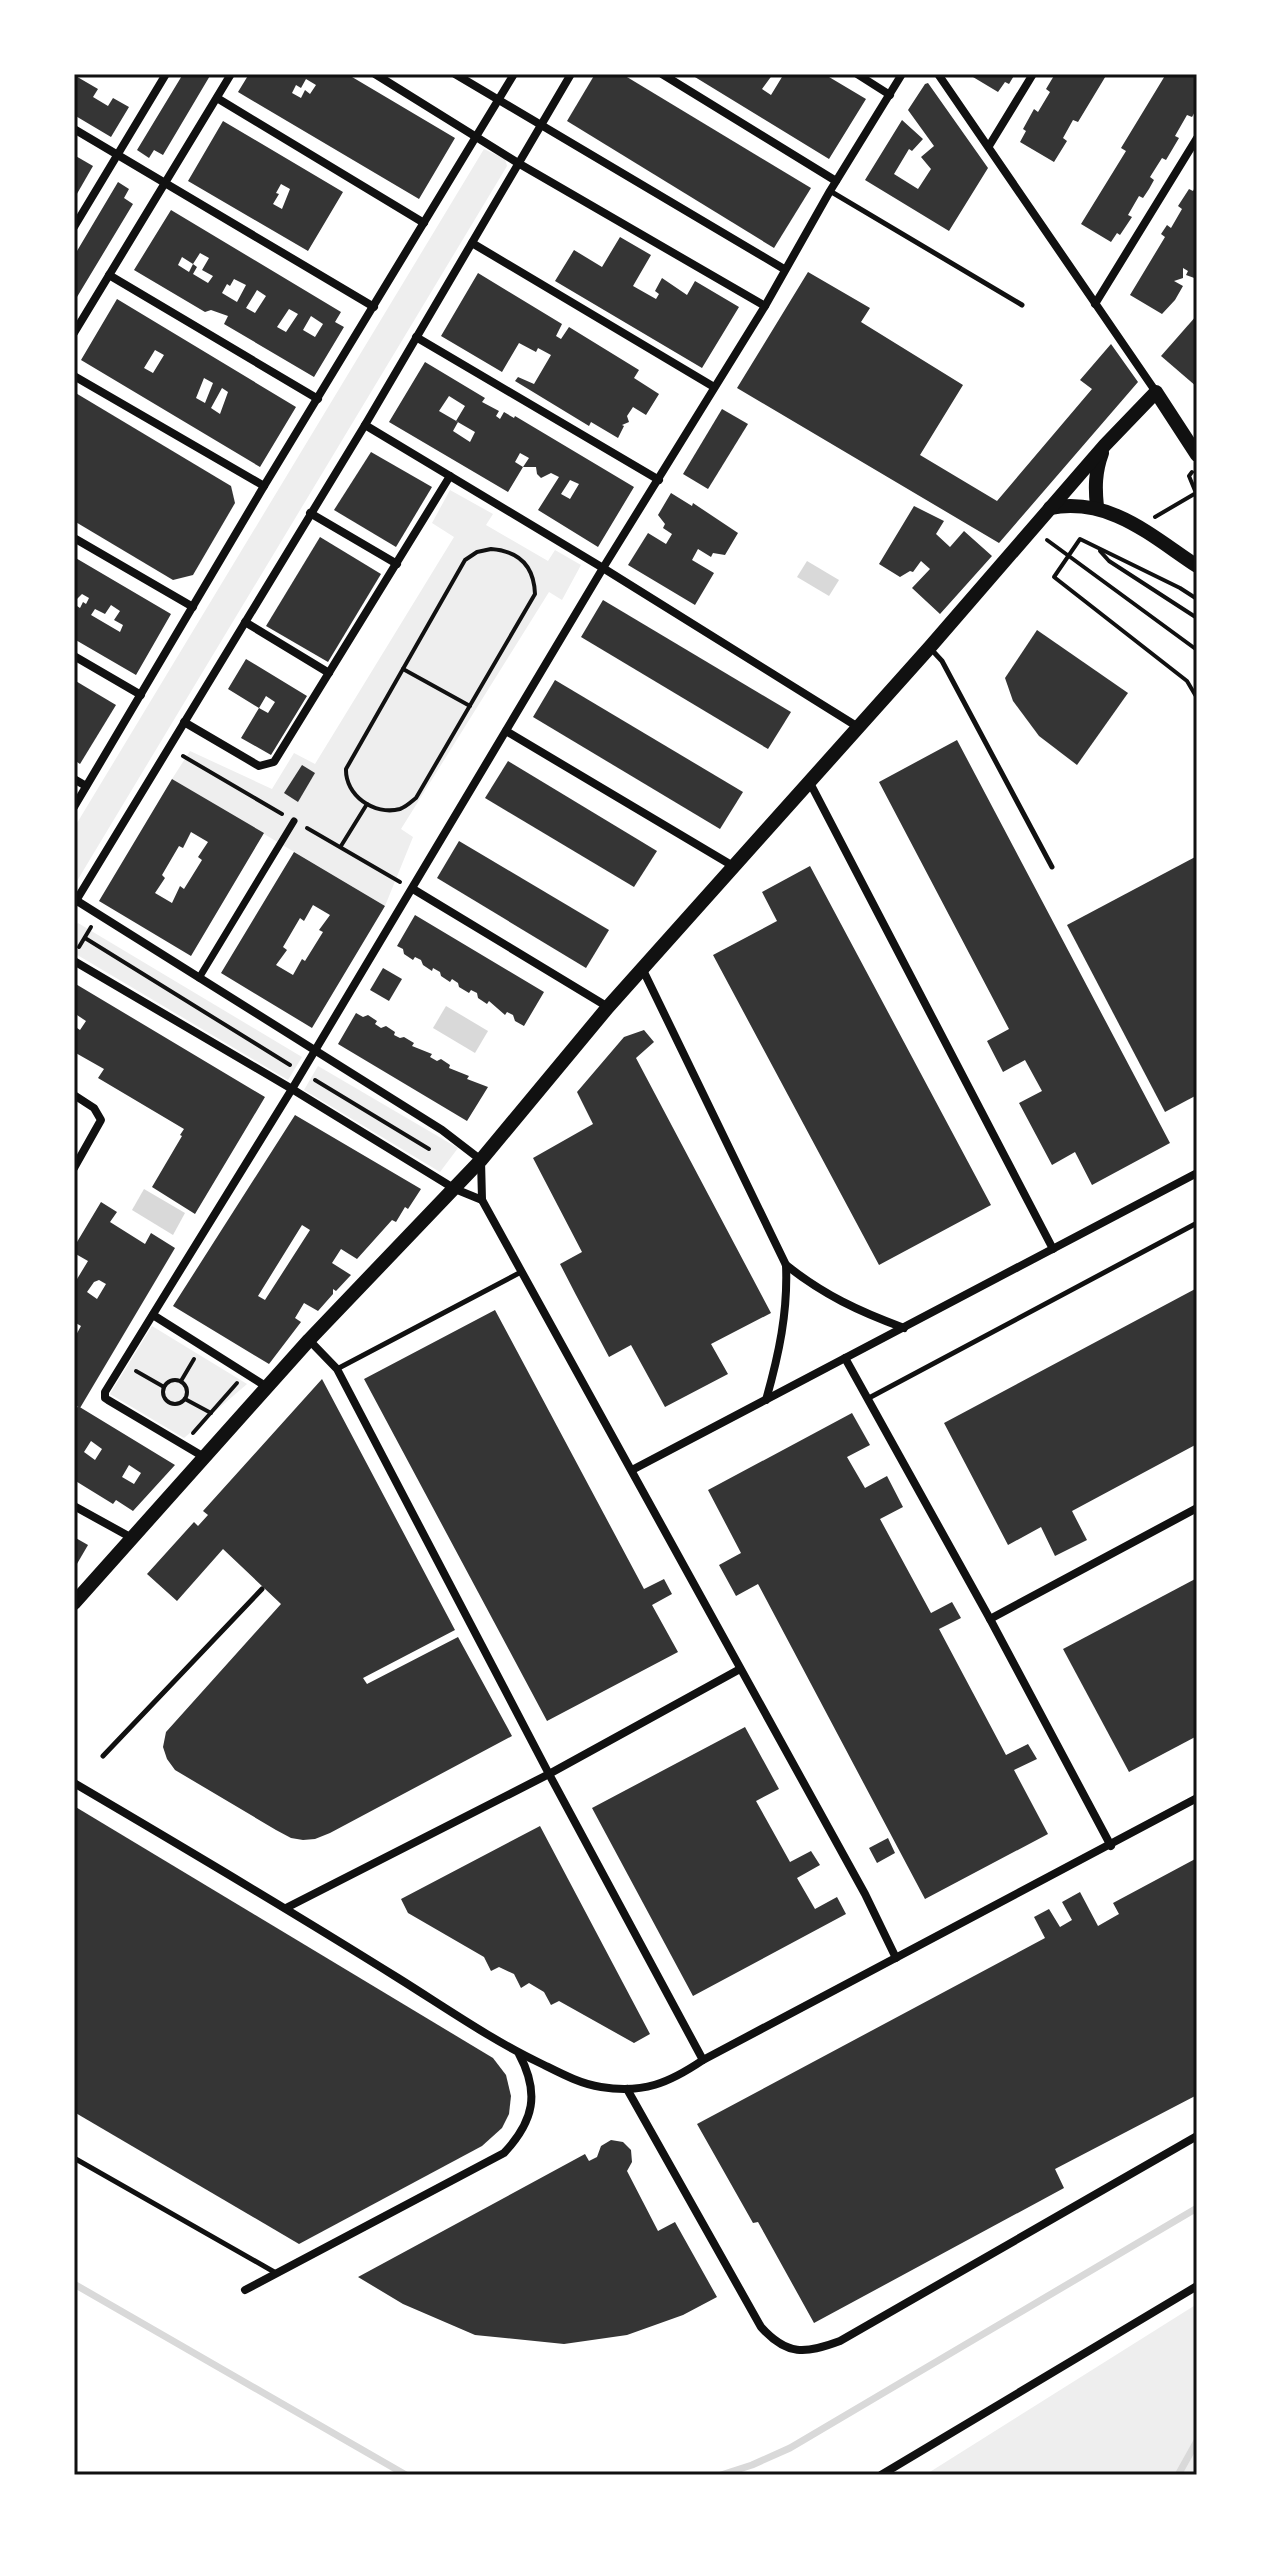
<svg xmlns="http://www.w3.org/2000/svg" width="1271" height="2549" viewBox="0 0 1271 2549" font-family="'DM Sans',sans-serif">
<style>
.green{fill:#eee}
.water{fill:#d9d9d9}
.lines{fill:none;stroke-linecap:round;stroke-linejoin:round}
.stream{stroke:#d9d9d9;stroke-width:7}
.building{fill:#353535;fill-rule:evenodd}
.path{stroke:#111;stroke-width:4}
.service{stroke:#111;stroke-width:5}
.pedestrian{stroke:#111;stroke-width:7}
.minor{stroke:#111;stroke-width:8}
.tertiary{stroke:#111;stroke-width:14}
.neatline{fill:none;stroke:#111;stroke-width:3}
</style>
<rect width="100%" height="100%" fill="#fff"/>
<g class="green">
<path d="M484 149 505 159 507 166 74 886V828Z"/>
<path d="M450 490 493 514 486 525 548 561 555 550 581 565 562 600 549 592 401 829 413 837 385 906 172 779 190 751 272 789 294 753 315 764 454 537 432 523Z"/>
<path d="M78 923 302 1057 288 1080 74 953V928Z"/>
<path d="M318 1066 458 1148 440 1172 304 1090Z"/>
<path d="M152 1326 247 1384 184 1438 110 1394Z"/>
<path d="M1197 2304V2475H925Z"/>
</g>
<g class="water">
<path d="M807 561 839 580 829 596 797 577Z"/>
<path d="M446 1006 488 1031 475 1053 433 1028Z"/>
<path d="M144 1189 185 1213 173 1235 132 1210Z"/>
</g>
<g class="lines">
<g class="stream">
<path d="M74 2284 406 2475"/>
<path d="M721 2475 752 2465 790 2448 1197 2208"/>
<path d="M1178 2475 1197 2441"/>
</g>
</g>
<g class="building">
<path d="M183 74H211L163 155 154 150 149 158 137 150Z"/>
<path d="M249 74H347L455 138 419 199 238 92ZM306 79 316 85 310 94 305 90 301 98 292 93 296 85 301 88Z"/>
<path d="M595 74H622L811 188 774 248 567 121Z"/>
<path d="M690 74H773L762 89 771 95 782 77 777 74H824L866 99 829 159Z"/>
<path d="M968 74H1015L1009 84 1005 82 998 92Z"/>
<path d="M1055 74H1107L1078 122 1073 120 1063 138 1067 141 1054 162 1020 142 1026 131 1023 129 1034 109 1038 112 1050 92 1046 89Z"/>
<path d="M1166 74H1193L1197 76V108L1192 117 1187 115 1175 136 1179 138 1166 160 1162 158 1150 177 1154 180 1149 189 1143 198 1139 196 1128 215 1132 217 1120 235 1117 233 1111 242 1081 224 1126 151 1121 148Z"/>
<path d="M74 75 98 89 93 97 108 106 113 98 129 107 111 137 74 115Z"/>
<path d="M928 83 988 168 949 231 865 180 902 120 923 139 912 151 909 149 894 174 918 189 931 169 921 157 934 146 908 110 925 84Z"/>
<path d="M223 121 343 192 308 251 188 181ZM281 184 290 189 282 209 273 204 279 194 276 193Z"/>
<path d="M74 155 93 166 74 199Z"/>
<path d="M118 182 129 189 124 198 133 204 74 302V256Z"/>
<path d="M1197 184V251L1195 254 1197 255V279L1186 275 1188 271 1183 268V278L1174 281 1183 286 1175 300 1162 314 1130 295 1165 237 1161 234 1167 225 1171 228 1182 209 1178 206 1189 189 1193 191Z"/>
<path d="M171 210 341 312 335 322 344 327 314 377 224 324 228 316 211 310 205 312 134 270ZM200 253 209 258 202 270 213 276 208 283 193 274 197 267 193 264 189 272 178 265 182 257 193 264ZM234 279 246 285 237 302 222 293 227 284 230 286ZM257 290 266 296 255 313 246 308ZM289 309 298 314 286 332 277 327ZM311 316 323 324 315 337 303 330Z"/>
<path d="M620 237 651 255 633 286 656 299 659 294 655 291 662 278 687 295 695 281 739 307 702 368 555 281 574 250 602 267Z"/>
<path d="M808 272 870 308 861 322 963 385 920 455 997 501 1092 389 1080 380 1111 344 1138 382 999 543 737 388Z"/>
<path d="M478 273 562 324 556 336 561 339 569 327 639 370 634 378 659 394 646 415 633 407 627 416 629 422 622 425 624 426 618 438 591 422 589 426 515 381 518 377 534 384 551 355 538 348 536 352 519 343 502 372 441 336Z"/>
<path d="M117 299 296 407 260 467 81 360ZM155 350 164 355 153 373 144 368ZM204 378 213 383 205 403 196 398ZM222 388 228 392 220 414 211 408Z"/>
<path d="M1197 315V387L1161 356Z"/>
<path d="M425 362 485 398 482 402 499 411 496 416 500 419 504 412 514 418 515 416 634 487 598 547 538 510 559 477 551 473 541 478 537 474 536 467H523L529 458 520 453 515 462 523 467 508 492 389 422ZM449 396 465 406 456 421 475 432 470 442 453 431 458 422 439 411ZM570 480 579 484 570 499 561 494Z"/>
<path d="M74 392 231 486 235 503 193 575 173 580 74 521Z"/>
<path d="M722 409 748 424 708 489 683 474Z"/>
<path d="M371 452 432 487 396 547 334 510Z"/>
<path d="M671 493 692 506 693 503 738 533 725 555 713 553 711 557 698 549 692 560 714 573 695 605 628 565 648 533 666 544 672 534 663 528 665 524 658 515Z"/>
<path d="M914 506 944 521 936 534 950 547 964 531 992 556 940 614 912 588 930 569 921 561 913 572 910 571 900 577 879 564Z"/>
<path d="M320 537 381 574 328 662 266 626Z"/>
<path d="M74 557 171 614 136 675 74 639V604L80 608 83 602 86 604 89 598 82 594 74 602V590L77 586 74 585ZM111 605 120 611 114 620 123 625 120 632 91 615 95 609 105 614Z"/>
<path d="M603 600 791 712 768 749 581 637Z"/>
<path d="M1037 630 1128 693 1077 765 1039 736 1013 701 1005 678Z"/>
<path d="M246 659 307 696 271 755 241 738 259 708 268 713 275 702 266 696 259 708 228 689Z"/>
<path d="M74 680 116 705 80 764 74 760Z"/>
<path d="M555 680 743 792 720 829 533 717Z"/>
<path d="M957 740 1170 1143 1092 1185 1075 1152 1052 1165 1019 1103 1042 1091 1025 1060 1003 1072 987 1041 1009 1029 879 782Z"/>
<path d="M508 761 657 851 634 887 485 798Z"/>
<path d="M302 765 315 773 298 802 284 793Z"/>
<path d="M172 779 264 833 191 956 99 901ZM191 832 208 842 198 857 202 860 184 889 180 886 172 903 155 893 165 878 162 875 179 846 183 848Z"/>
<path d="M459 841 609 930 586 968 437 878Z"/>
<path d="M294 852 385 906 312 1028 221 973ZM313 905 330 915 319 930 323 932 305 961 302 959 293 975 276 965 287 950 283 947 300 918 304 921Z"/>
<path d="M1197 856V1095L1165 1112 1067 925Z"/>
<path d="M810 866 991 1205 879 1265 713 955 777 921 762 892Z"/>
<path d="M415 915 544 992 524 1026 515 1021 513 1015 507 1012 505 1015 489 1001 487 1004 478 998 477 993 471 990 469 993 459 987 458 983 452 979 450 982 441 976 440 972 433 968 432 971 423 965 421 960 415 957 413 960 404 954 403 949 397 946Z"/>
<path d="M383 968 402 979 389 1001 370 990Z"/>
<path d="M74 983 265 1097 195 1214 152 1187 182 1136 180 1135 184 1129 98 1078 104 1069 74 1052V1026L80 1030 86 1021 77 1015 74 1020Z"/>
<path d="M356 1013 363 1017 368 1015 377 1021 375 1024 381 1028 386 1026 395 1032 394 1035 400 1038 404 1037 414 1043 412 1046 432 1054 430 1057 437 1061 441 1059 450 1065 449 1068 469 1076 467 1079 488 1087 467 1121 338 1044Z"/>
<path d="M644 1030 654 1042 636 1058 771 1313 711 1344 728 1374 665 1407 631 1345 609 1357 576 1295 560 1264 582 1252 533 1158 593 1124 577 1092 624 1037Z"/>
<path d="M295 1115 421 1189 408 1209 405 1207 396 1222 392 1220 357 1259 341 1249 332 1263 351 1275 336 1291 333 1289V1294L318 1311 304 1303 295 1318 301 1322 269 1364 173 1306ZM302 1225 310 1230 265 1300 258 1296Z"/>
<path d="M101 1202 117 1212 110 1222 145 1244 151 1233 175 1248 80 1408 74 1404V1334L76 1335 81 1326 74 1322V1284L88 1261 74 1253V1247ZM99 1280 106 1284 97 1299 87 1292 94 1282Z"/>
<path d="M1197 1288V1444L1072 1511 1087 1540 1055 1556 1041 1527 1008 1545 944 1423Z"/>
<path d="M495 1310 644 1589 664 1579 672 1594 652 1605 678 1652 547 1721 364 1379Z"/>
<path d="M322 1379 455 1630 363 1678 367 1684 458 1637 512 1736 330 1833 315 1839 303 1840 291 1838 276 1830 175 1770 167 1759 163 1747 166 1732 281 1604 223 1549 177 1601 147 1574 194 1522 198 1526 208 1515 203 1511Z"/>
<path d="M78 1406 175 1465 133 1511 116 1500 113 1504 74 1480V1413ZM91 1441 102 1449 95 1460 84 1452ZM129 1465 141 1473 134 1484 122 1477Z"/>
<path d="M852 1413 870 1445 847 1457 865 1488 887 1476 903 1507 880 1519 931 1613 952 1602 961 1618 939 1629 1006 1755 1028 1744 1037 1759 1014 1770 1048 1834 925 1899 758 1584 736 1596 719 1565 741 1553 708 1490Z"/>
<path d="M74 1537 88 1545 74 1569Z"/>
<path d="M1197 1578V1736L1129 1772 1063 1649Z"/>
<path d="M745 1727 779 1789 756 1801 790 1862 811 1851 820 1865 797 1878 815 1909 837 1897 846 1914 693 1996 592 1808Z"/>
<path d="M74 1806 493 2058 506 2075 511 2096 509 2114 502 2128 482 2146 299 2244 74 2112Z"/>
<path d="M540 1826 650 2034 634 2043 559 2001 551 2005 544 1992 529 1983 521 1988 514 1974 499 1967 491 1971 484 1957 408 1913 401 1899Z"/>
<path d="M888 1838 895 1853 877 1863 869 1848Z"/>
<path d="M1197 1858V2095L1055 2169 1064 2188 814 2323 758 2222 753 2223 697 2124 1045 1938 1034 1917 1049 1909 1060 1927 1072 1920 1062 1902 1080 1892 1098 1926 1119 1914 1113 1903Z"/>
<path d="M611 2140 623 2142 631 2150 632 2162 627 2171 658 2231 675 2222 717 2297 683 2315 627 2335 564 2344 475 2335 403 2304 358 2277 585 2154 589 2161 597 2157 601 2146Z"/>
</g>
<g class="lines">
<g class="path">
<path d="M1155 517 1196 493 1189 476 1192 472"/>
<path d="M1047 540 1197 650"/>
<path d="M491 549C519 551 534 566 535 594L416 798C411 802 406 807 400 809 374 816 345 795 346 769L465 560 477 552Z"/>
<path d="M1100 551 1109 561 1197 618"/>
<path d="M1197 599 1180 588 1080 539 1054 577 1187 681 1197 698"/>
<path d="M403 669 470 706"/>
<path d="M183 756 282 814"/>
<path d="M307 828 400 882"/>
<path d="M341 846 367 804"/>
<path d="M85 938 290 1065"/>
<path d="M79 947 91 927"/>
<path d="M315 1080 429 1149"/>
<path d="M136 1371 164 1387"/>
<circle cx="175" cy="1392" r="12"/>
<path d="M181 1381 194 1359"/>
<path d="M185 1399 211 1413"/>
<path d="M193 1433 237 1383"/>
</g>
<g class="service">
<path d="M830 191 1022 305"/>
<path d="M930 648 942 661 1052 867"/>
<path d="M337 1369 521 1272"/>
<path d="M867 1399 1197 1223"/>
<path d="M103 1756 262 1589"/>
<path d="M74 2158 276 2273"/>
</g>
<path class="pedestrian" d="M199 978 294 821"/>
<g class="minor">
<path d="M375 74 518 163 765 306"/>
<path d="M455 74 784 269"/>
<path d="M662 74 836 181"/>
<path d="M857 74 890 95"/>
<path d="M938 74 1156 392"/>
<path d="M217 98 424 223"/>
<path d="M74 129 374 307"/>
<path d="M989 146 1033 74"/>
<path d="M74 227 166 74"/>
<path d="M472 243 714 387"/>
<path d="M109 275 318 399"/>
<path d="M1095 304 1197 138"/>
<path d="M74 333 231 74"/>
<path d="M416 337 659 480"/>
<path d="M74 376 264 486"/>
<path d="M365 425 603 568 858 727"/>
<path d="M310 513 397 564"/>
<path d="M74 538 193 607"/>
<path d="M245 622 329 673"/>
<path d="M74 656 141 695"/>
<path d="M184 722 259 766 274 762 450 476"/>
<path d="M506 731 733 866"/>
<path d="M74 779 86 786"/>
<path d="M809 781 1053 1249"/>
<path d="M74 807 264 486 514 74"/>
<path d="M413 889 608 1007"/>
<path d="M74 899 442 1130 481 1160 482 1200 865 1894 896 1958"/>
<path d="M74 904 365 425 571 74"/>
<path d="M74 961 292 1089 455 1189 482 1200"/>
<path d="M642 968 786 1265C788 1312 779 1354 766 1400"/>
<path d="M74 1095 94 1108 101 1120 74 1168"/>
<path d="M786 1265C824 1295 858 1311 904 1328"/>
<path d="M153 1315 267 1387"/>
<path d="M309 1340 337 1369 549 1774 703 2060"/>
<path d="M845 1358 990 1619 1111 1846"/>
<path d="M204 1457 108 1400 105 1398V1392L292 1089 603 568 765 306 830 191 902 74"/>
<path d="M632 1470 1197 1173"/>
<path d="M74 1506 132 1538"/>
<path d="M990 1619 1197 1508"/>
<path d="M74 1783C183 1847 291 1911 398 1978 446 2008 493 2041 544 2065 562 2074 581 2084 601 2087 643 2094 669 2083 703 2060L1197 1798"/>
<path d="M286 1908 549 1774 740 1669"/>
<path d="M627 2089 761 2327C787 2356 805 2354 840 2341L1197 2136"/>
<path d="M245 2290 504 2153C534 2121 540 2093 519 2054"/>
<path d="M881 2475 1197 2286"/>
</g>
<g class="tertiary">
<path d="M1097 507C1095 488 1095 472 1102 453"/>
<path d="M1050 508C1110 497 1150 535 1197 566"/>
<path d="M74 1603 309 1340 481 1160 608 1007 930 647 1105 445 1156 392 1197 455"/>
</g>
</g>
<rect width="1271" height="2549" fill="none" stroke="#ffffff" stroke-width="152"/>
<rect x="76" y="76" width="1119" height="2397" class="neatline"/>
</svg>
